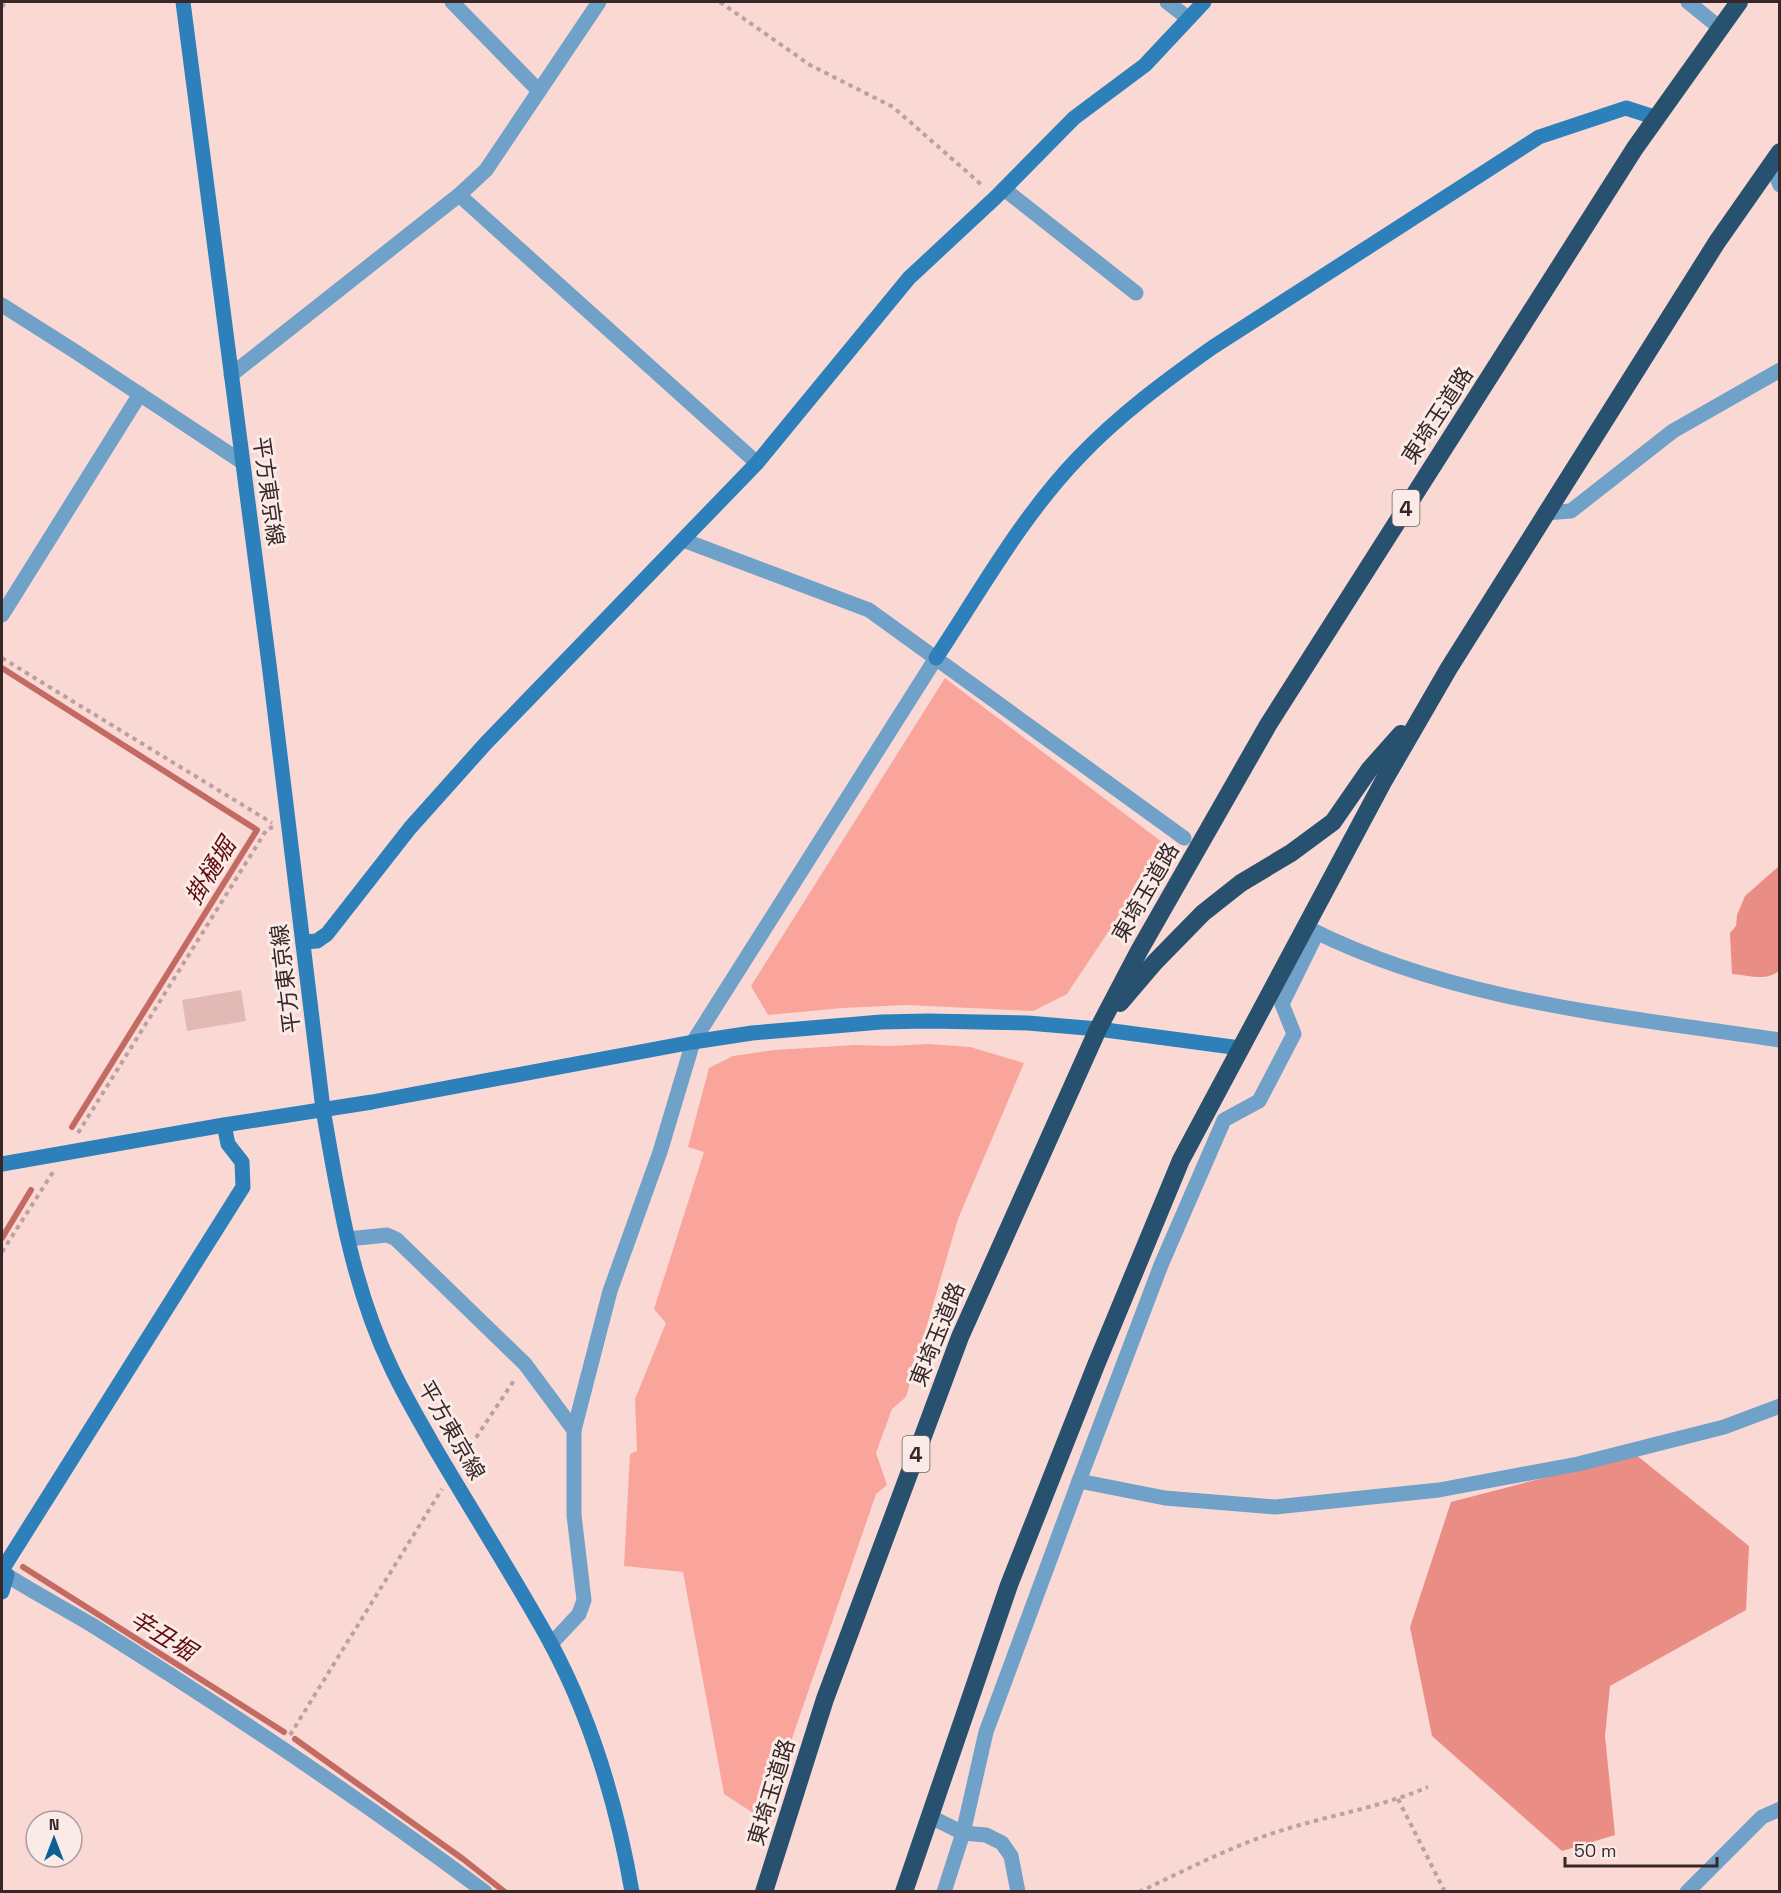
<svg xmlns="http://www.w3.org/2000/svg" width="1781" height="1893" viewBox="0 0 1781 1893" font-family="'Space Grotesk','Noto Sans JP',sans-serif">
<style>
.green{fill:#faa59c}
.forest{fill:#ea8d84}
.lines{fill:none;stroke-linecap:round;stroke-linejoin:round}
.stream{stroke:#c36b62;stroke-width:6}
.building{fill:#e2bab5}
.path{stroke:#bda19e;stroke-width:4;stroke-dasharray:4.5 4.5;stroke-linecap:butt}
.street{stroke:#70a1c9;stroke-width:15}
.secondary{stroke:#2d80ba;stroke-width:15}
.highway{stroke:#285170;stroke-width:18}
.labels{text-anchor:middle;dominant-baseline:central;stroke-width:6;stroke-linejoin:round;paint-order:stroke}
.shield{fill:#fbebe8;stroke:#726260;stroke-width:1.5}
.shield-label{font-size:21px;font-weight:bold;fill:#372726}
.street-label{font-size:22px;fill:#372726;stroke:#fbebe8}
.water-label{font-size:24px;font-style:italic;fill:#5e0a0c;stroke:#fbebe8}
</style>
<rect width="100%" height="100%" fill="#fad9d5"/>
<g class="green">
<path d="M945 678 1166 845 1067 994 1033 1011 906 1005 843 1008 768 1015 751 986Z"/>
<path d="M928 1044 970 1047 1024 1063 958 1219 906 1397 892 1409 876 1453 887 1485 876 1494 764 1820 724 1794 683 1572 624 1566 630 1454 637 1451 635 1399 666 1323 654 1309 704 1152 688 1147 709 1068 733 1056 775 1050 855 1045 890 1046Z"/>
</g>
<g class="forest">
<path d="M1779 866V971C1764 982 1749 975 1732 974L1730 933 1736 926 1737 915 1745 896Z"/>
<path d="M1635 1454 1749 1546 1746 1610 1610 1686 1605 1736 1615 1835 1562 1851 1432 1736 1410 1627 1451 1502Z"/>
</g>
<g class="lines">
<g class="stream">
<path d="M2 668 257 830 72 1127"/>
<path d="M2 1238 31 1190"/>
<path d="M23 1567 284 1732"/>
<path d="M295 1739 463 1859 505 1892"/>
</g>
</g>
<path class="building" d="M241 990 246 1021 187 1031 182 1000Z"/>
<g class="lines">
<g class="path">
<path d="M720 2 810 65 893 107 983 186"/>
<path d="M2 7 5 2"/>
<path d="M2 658 272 823"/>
<path d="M78 1133 267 829 273 827"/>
<path d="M2 1252 53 1172"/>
<path d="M461 1460 515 1379"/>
<path d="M290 1735 442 1489"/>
<path d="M1398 1799 1445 1892"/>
<path d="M1139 1892C1186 1870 1233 1845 1283 1830 1331 1815 1381 1807 1428 1787"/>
</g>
<g class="street">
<path d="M452 2 539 91"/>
<path d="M1167 2 1188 18"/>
<path d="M1688 2 1720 28"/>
<path d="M1771 164 1780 185"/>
<path d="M1004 189 1136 293"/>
<path d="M459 195 757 463"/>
<path d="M2 305 76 352 242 462"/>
<path d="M231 375 459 195 486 170 599 2"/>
<path d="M1546 513 1571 511 1673 431 1780 370"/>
<path d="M683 540 869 610 1184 838"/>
<path d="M2 615 140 394"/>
<path d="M1310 929C1455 1002 1621 1016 1780 1040"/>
<path d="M348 1239 387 1235 396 1239 525 1364 574 1430V1515L584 1600 579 1614 551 1644"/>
<path d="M574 1430 610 1291 660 1152 693 1042 936 658"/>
<path d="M1079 1481 1165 1498 1275 1507 1439 1490 1578 1464 1724 1427 1780 1406"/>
<path d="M2 1572C31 1591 62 1607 92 1625 226 1709 358 1797 485 1892"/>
<path d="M929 1816 963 1833 986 1835 1002 1843 1011 1856 1018 1892"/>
<path d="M944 1892 963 1833 986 1732 1079 1481 1161 1265 1224 1120 1259 1101 1294 1034 1282 1004 1317 933"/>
<path d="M1687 1892 1762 1817 1780 1809"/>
</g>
<g class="secondary">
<path d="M183 2 269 664 323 1109C338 1196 352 1286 391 1367 403 1393 418 1418 432 1443 471 1510 513 1575 550 1642 592 1720 617 1805 632 1892"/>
<path d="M936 658C981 590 1022 516 1079 457 1119 415 1165 381 1213 347L1539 137 1626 108 1657 118"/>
<path d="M303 942 317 941 327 934 410 828 486 743 757 463 909 278 996 197 1074 118 1145 65 1204 2"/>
<path d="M2 1164 224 1125 372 1102 693 1042 752 1033 881 1022 928 1021 1028 1023 1098 1029 1240 1048"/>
<path d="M2 1570 243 1187 242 1162 228 1144 224 1125"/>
<path d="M2 1592 7 1575"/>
</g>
<g class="highway">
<path d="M1120 1003 1155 962 1203 913 1241 883 1291 853 1333 822 1369 770 1401 734"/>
<path d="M764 1892 825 1699 960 1337 1098 1029 1139 951 1268 725 1635 148 1739 2"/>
<path d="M904 1892 1009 1585 1096 1365 1181 1160 1383 782 1449 668 1717 242 1780 152"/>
</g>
</g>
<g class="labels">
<g class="shield">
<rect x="1392.5" y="490" width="27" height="36" rx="4.5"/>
<rect x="902.5" y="1436" width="27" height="36" rx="4.5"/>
</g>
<g class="shield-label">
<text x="1406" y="508">4</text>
<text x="916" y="1454">4</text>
</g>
<g class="street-label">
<text transform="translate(1437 415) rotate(-57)">東埼玉道路</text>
<text transform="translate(269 491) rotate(82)">平方東京線</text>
<text transform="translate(1145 892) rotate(-60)">東埼玉道路</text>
<text transform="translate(285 979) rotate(-97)">平方東京線</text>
<text transform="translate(937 1334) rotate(-68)">東埼玉道路</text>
<text transform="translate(452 1430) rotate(60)">平方東京線</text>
<text transform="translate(771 1792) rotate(-73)">東埼玉道路</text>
</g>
<g class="water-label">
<text transform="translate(210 871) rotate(-58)">掛樋堀</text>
<text transform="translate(163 1635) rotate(32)">辛丑堀</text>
</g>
</g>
<rect width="1781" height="1893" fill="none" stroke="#372726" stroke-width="6"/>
<g transform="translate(54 1839)"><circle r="28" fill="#fbebe8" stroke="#ad9d9a" stroke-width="1.5"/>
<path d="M0-4.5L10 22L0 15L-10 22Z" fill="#0f6092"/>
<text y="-9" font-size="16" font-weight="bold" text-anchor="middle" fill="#372726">N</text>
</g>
<path d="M1565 1857v9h152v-9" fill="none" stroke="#372726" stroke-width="3"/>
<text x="1574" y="1857" font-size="18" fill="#372726" stroke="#fbebe8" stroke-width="4.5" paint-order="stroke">50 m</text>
</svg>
